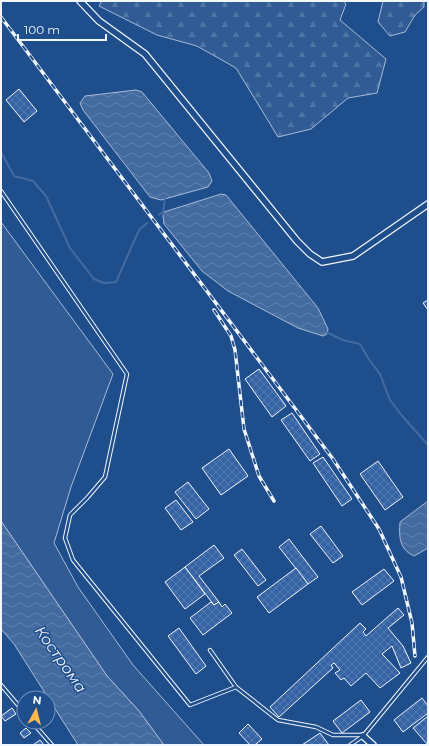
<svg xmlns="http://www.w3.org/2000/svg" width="429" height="746" viewBox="0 0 429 746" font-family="Montserrat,sans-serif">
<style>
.built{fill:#305b95;stroke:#a8bbd7}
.forest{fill:url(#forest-firs);stroke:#a8bbd7}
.water{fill:url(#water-waves);stroke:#a8bbd7}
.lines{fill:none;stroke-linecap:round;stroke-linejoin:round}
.stream{stroke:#446ba0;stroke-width:2}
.building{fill:url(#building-cross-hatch);stroke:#f2f6ff}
.service-casing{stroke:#f2f6ff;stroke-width:4.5}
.minor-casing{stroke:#f2f6ff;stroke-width:8}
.service{stroke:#1f4e8c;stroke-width:2.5}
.minor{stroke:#1f4e8c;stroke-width:5.5}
.rail-casing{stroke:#f2f6ff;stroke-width:3.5}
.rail{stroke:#1f4e8c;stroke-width:2;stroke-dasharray:6;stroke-linecap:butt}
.labels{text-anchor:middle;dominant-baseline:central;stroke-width:3;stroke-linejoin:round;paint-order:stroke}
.water-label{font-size:15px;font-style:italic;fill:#f2f6ff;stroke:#1f4e8c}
</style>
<defs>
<pattern id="forest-firs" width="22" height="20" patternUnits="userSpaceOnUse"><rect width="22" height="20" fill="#305b95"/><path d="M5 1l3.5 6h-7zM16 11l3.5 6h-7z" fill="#4e73a5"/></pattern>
<pattern id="water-waves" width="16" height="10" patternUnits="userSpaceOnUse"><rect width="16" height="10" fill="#446ba0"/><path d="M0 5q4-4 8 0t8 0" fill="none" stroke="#5f81ae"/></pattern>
<pattern id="building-cross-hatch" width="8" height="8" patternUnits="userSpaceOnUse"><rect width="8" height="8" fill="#3563a3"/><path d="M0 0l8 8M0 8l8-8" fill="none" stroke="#537ab1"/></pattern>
</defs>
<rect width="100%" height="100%" fill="#1f4e8c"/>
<path class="built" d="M1 222 113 374 71 487 54 543 78 587 133 665 204 745H164L163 744 139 711 107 676 1 521Z"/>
<g class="forest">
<path d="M102 1H343L346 4 340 20 386 59 377 93 348 98 311 129 278 137 236 68 197 46 157 35 99 6Z"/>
<path d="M383 1H424V7L415 15 405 32 390 36 378 22Z"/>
</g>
<g class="water">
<path d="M136 90 142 92 209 173 212 181 208 187 161 200 150 197 83 110 80 103 85 96Z"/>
<path d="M221 194 226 195 318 308 328 329 327 334 323 336 298 328 228 291 202 271 164 224 163 216 164 212Z"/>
<path d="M428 501V548L414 556C399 549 399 537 400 522Z"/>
<path d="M1 521 107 676 139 711 164 745H78L14 644 1 629Z"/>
</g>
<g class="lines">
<g class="stream">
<path d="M1 152 14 176 33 181 46 196 70 248 94 279 104 283 116 282 139 230 147 223"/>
<path d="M163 213 165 199"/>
<path d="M159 215 161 213 164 214"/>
<path d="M326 332 343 340 360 344 368 358 380 374 390 400 403 417 428 445"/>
</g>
</g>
<g class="building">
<path d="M19 89 37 111 24 122 6 100Z"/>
<path d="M428 300V310L423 303Z"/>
<path d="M259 369 286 406 272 417 245 379Z"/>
<path d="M292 413 320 454 310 461 281 420Z"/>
<path d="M229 449 248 476 221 495 202 468Z"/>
<path d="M323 457 352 499 342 506 313 463Z"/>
<path d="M378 461 403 497 385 510 360 474Z"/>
<path d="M188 482 209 509 196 519 175 492Z"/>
<path d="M176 500 193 522 181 530 165 508Z"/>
<path d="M321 526 343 556 333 563 310 534Z"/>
<path d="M289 539 318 577 308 584 279 547Z"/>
<path d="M214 545 224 558 199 576 219 602 214 605 185 567Z"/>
<path d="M242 549 266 580 258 586 234 555Z"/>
<path d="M185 567 205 594 185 609 165 582Z"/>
<path d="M296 568 308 584 269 613 257 597Z"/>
<path d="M384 569 394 581 362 605 352 592Z"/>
<path d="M211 602 214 605 219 602 222 607 225 604 232 613 203 635 190 618Z"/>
<path d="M398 608 404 615 388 628 403 646 411 663 401 668 392 646 382 654 400 673 380 688 366 673 351 686 344 678 341 680 335 673 340 670 334 663 331 665 333 668 279 717 270 707 360 623 366 629 363 632 366 636Z"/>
<path d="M179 628 206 666 196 674 168 636Z"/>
<path d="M422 698 428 706V713L403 732 394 720Z"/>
<path d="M361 700 370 712 342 733 333 721Z"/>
<path d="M12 708 16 714 5 721 1 716Z"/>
<path d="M428 716V745L413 728Z"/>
<path d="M248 724 262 739 255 745H250L239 733Z"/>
<path d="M26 728 31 733 24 738 20 733Z"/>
<path d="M320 733 329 745H302Z"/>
<path d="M40 740 44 745H33Z"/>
</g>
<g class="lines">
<defs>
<g id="service">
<path d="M1 191 127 374 105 477 87 498 70 515 65 538 73 560 190 705 236 687"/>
<path d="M210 650 236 687 278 720 316 727 333 735H362"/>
<path d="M1 685 24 712"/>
<path d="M32 722 52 745"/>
<path d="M350 745 363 736 428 657"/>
</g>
<g id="minor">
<path d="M80 1 99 21 145 54 297 241 310 254 322 262 353 256 428 204"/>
<path d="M363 736 373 745"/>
</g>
</defs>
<use href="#service" class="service-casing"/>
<use href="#minor" class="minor-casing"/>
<use href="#service" class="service"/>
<use href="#minor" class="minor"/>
<defs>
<g id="rail">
<path d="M1 17 333 459 379 529 401 577 412 623 415 656"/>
<path d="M214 310 231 336 235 350 244 429 259 476 274 501"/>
</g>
</defs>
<use href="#rail" class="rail-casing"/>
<use href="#rail" class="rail"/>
</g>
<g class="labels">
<g class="water-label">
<text transform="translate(61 659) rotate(55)">Кострома</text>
</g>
</g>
<rect width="429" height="746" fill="none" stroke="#f2f6ff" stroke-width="4"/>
<g transform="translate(36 710) rotate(7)"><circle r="19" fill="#1f4e8c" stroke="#7391ba"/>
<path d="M0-3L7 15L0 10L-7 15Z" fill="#ffb74d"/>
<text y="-6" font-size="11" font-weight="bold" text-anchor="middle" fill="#f2f6ff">N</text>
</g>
<path d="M18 34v6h88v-6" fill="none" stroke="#f2f6ff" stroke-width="2"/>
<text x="24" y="34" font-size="12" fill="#f2f6ff" stroke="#1f4e8c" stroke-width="3" paint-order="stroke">100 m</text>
</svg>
